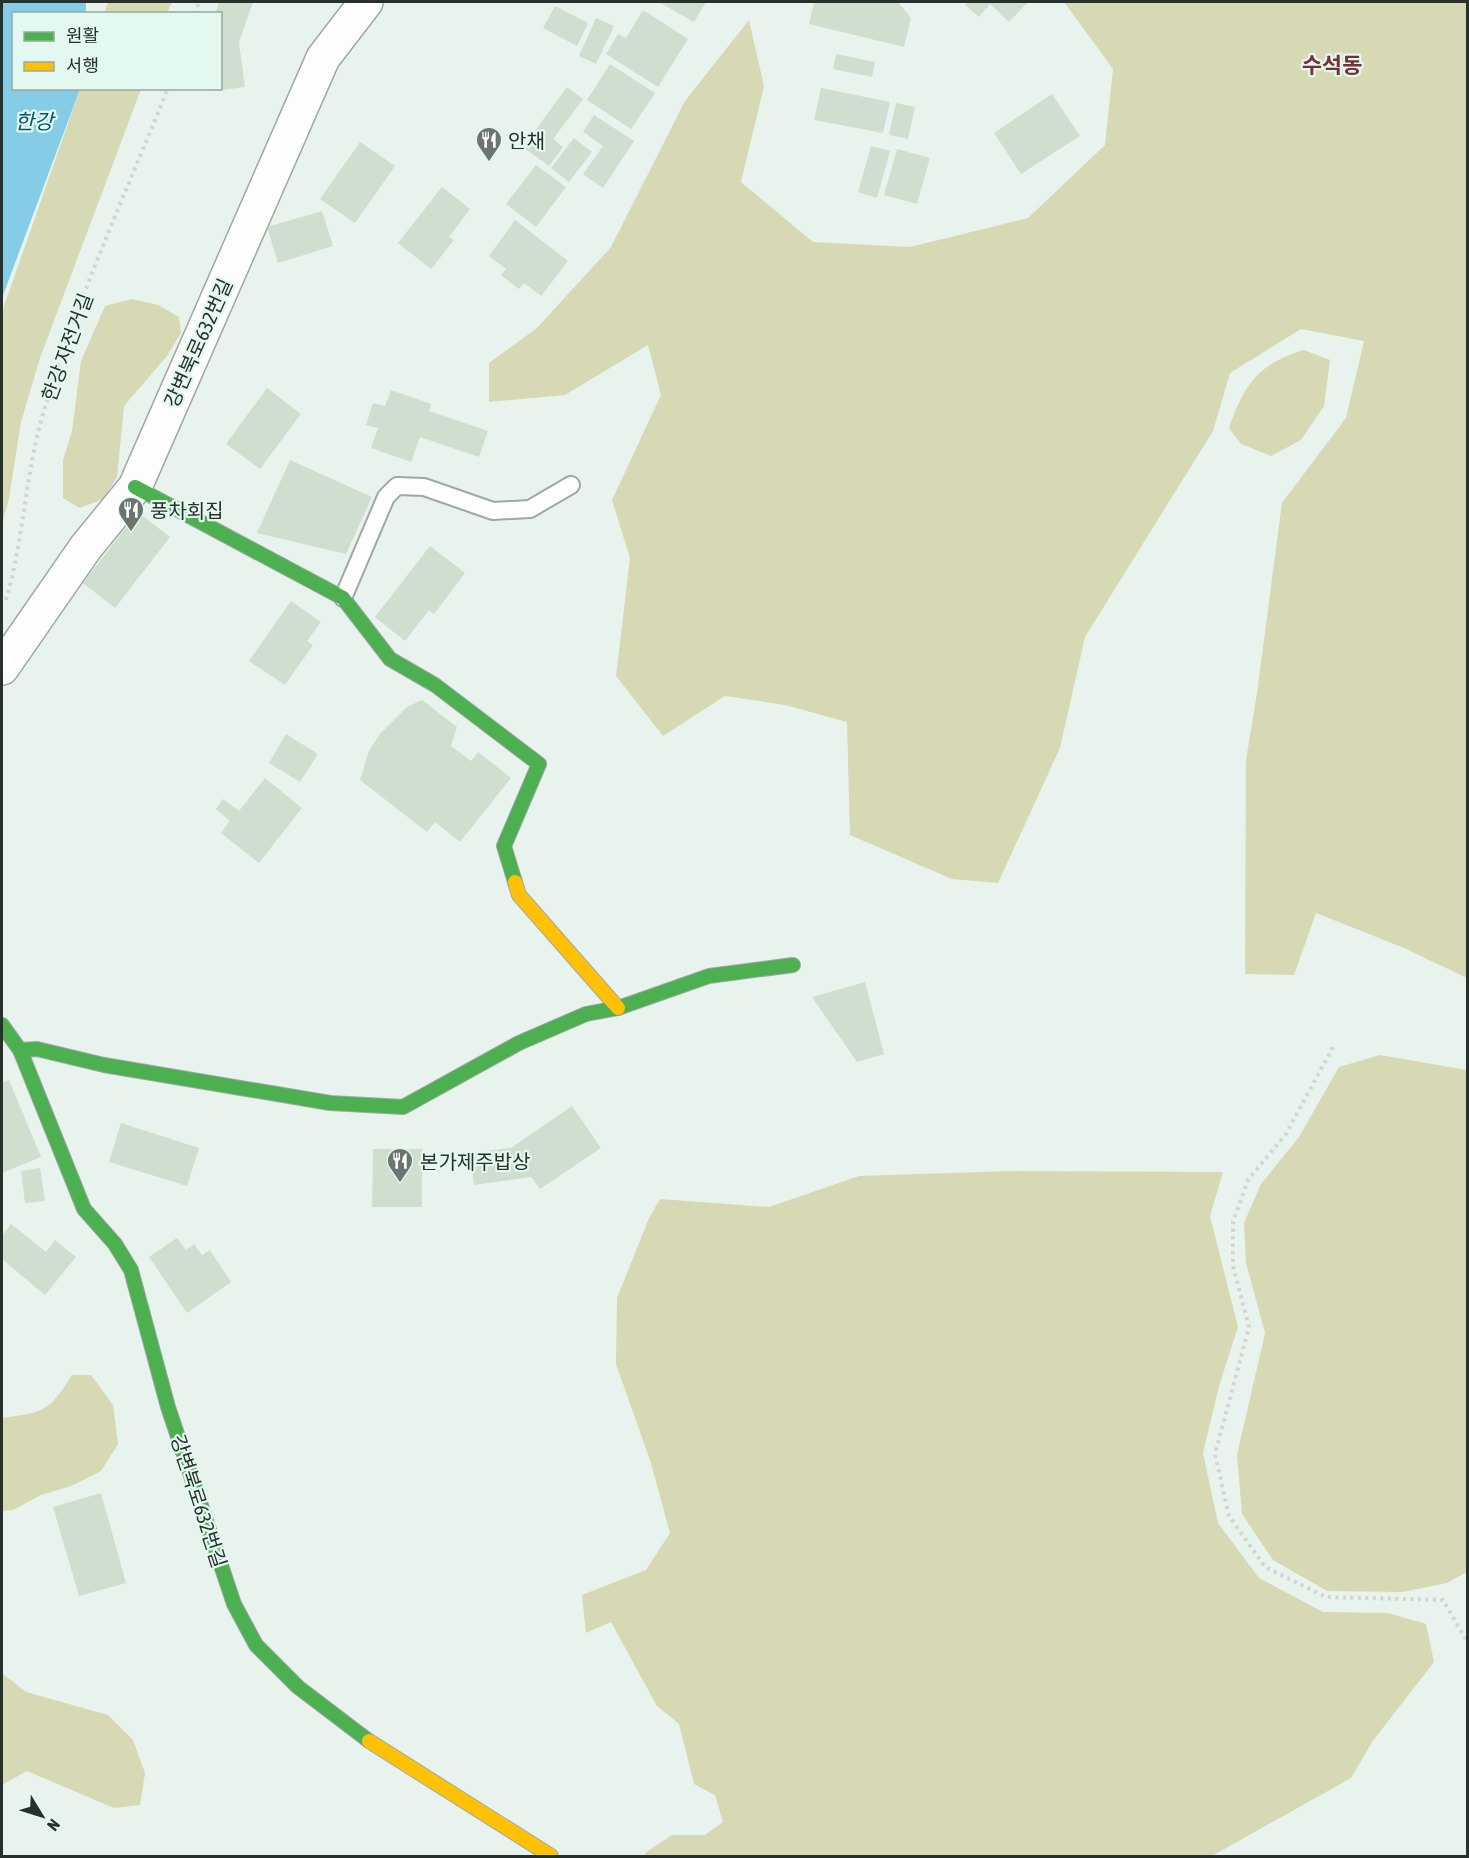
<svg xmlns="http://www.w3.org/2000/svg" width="1469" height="1858" viewBox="0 0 1469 1858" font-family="'Asap Condensed','Noto Sans KR',sans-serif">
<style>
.green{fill:#d6d9b3}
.water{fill:#85cce7}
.building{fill:#cfdece}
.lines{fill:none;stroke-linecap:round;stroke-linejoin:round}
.lane-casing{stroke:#9fa8a4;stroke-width:20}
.street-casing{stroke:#9fa8a4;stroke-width:36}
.fast-casing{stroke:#9fa8a4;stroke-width:16}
.slow-casing{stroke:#9fa8a4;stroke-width:16}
.path{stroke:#d1d4d3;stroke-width:4;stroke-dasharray:3 4.5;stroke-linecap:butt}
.lane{stroke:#fcfdfc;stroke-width:16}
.street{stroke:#fcfdfc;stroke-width:33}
.fast{stroke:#4caf50;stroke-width:14}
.slow{stroke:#ffc107;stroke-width:14}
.labels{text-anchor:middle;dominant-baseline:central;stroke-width:4.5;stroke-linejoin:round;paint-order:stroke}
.poi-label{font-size:20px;fill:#28302c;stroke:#e3f8ef;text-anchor:start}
.street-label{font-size:20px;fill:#28302c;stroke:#e3f8ef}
.water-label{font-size:21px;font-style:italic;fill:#005672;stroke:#e3f8ef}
.quarter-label{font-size:22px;font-weight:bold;fill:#77303a;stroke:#e3f8ef}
</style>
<rect width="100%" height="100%" fill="#e8f3ee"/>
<g class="green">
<path d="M108 2H172L167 13H104Z"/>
<path d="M1064 2H1467V978L1404 948 1316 913 1294 975 1245 974 1246 760 1257 693 1282 503 1346 418 1364 341 1301 329 1230 373 1213 431 1085 637 1060 748 998 883 952 879 850 835 847 722 785 705 725 696 663 736 616 676 630 558 612 500 661 395 648 345 565 395 489 402V363L537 328 611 247 685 101 749 20 764 86 741 182 813 242 910 247 1028 218 1105 145 1113 69Z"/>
<path d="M80 89H141L40 358 21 422 9 498 2 525V312Z"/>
<path d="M132 299 158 305 179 317 181 333 167 356 124 406 117 477 103 499 80 508 63 498V460L72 431 81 361 105 306Z"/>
<path d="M1304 350 1330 360 1324 406 1301 440 1271 456 1241 444 1229 428C1244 384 1258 364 1304 350Z"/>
<path d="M1380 1055 1467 1070V1572L1447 1583 1403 1592 1327 1591 1273 1560 1242 1514 1237 1455 1265 1333 1246 1263 1244 1223 1261 1184 1299 1137 1339 1067Z"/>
<path d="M1013 1171 1223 1172 1210 1216 1238 1327 1219 1386 1203 1453 1218 1523 1259 1578 1323 1612 1388 1613 1426 1624 1434 1662 1372 1742 1351 1778 1212 1856H645V1853L672 1835H705L723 1822 715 1795 694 1784 679 1724 657 1706 611 1622 586 1633 582 1595 646 1570 670 1533 651 1463 616 1364 617 1298 649 1218 660 1199 769 1207 859 1176Z"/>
<path d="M72 1375H91L113 1405 118 1444 101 1471 71 1486 41 1495 13 1510 2 1511V1418C44 1412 48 1413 72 1375Z"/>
<path d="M2 1673 26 1692 108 1715 133 1740 145 1773 140 1805 114 1808 27 1771 2 1785Z"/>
</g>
<path class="water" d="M2 2H86V13L14 14V88L80 89 2 298Z"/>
<g class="building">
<path d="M219 2H253L239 42 245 87 214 91 213 88H220V14H215Z"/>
<path d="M659 2H706L694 22Z"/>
<path d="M814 2H898L911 18 904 47 809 24Z"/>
<path d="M968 2H1026L1027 3 1009 22 990 4 979 17 965 5Z"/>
<path d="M555 6 588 23 577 46 543 28Z"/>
<path d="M643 10 688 39 658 87 606 54 618 34 626 38Z"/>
<path d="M596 18 614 26 596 64 579 56Z"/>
<path d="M836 54 875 62 872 77 833 69Z"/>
<path d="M610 64 655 93 631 129 587 100Z"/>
<path d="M567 87 583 99 553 139 563 147 549 166 523 147Z"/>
<path d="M821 88 890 102 883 133 814 120Z"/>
<path d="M1052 94 1080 136 1021 174 994 133Z"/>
<path d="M896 103 915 107 908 139 889 135Z"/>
<path d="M594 115 634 141 603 188 583 174 603 146 583 132Z"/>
<path d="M574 138 592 152 569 182 551 168Z"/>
<path d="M360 142 395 166 355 223 320 199Z"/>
<path d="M871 146 890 151 877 198 858 192Z"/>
<path d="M897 149 930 158 917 204 884 195Z"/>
<path d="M536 165 566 187 536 227 506 204Z"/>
<path d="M442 187 470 209 449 237 454 240 431 269 398 243Z"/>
<path d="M322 211 333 246 278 263 267 227Z"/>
<path d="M515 220 568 261 541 296 524 283 519 289 501 275 506 269 489 256Z"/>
<path d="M267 388 301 414 260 469 226 444Z"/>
<path d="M391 390 431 404 429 411 488 431 479 457 420 437 411 462 371 448 378 428 366 425 373 403 385 406Z"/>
<path d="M290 460 372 497 346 554 257 533Z"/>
<path d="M138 512 170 537 115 608 83 583Z"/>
<path d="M430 546 465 573 434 614 429 610 405 641 375 617Z"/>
<path d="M291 601 321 622 307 641 313 645 285 685 249 661Z"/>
<path d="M422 700 457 727 451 746 471 761 478 752 511 778 460 842 435 822 427 832 360 780 369 751 380 734 407 707Z"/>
<path d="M286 734 318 754 300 782 269 763Z"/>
<path d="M265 778 302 808 259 863 221 833 230 821 216 809 223 799 239 811Z"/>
<path d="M865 982 884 1054 857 1062 812 997Z"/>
<path d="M9 1080 41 1157 2 1173V1083Z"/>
<path d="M572 1106 601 1148 540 1189 531 1177 474 1185 470 1153 511 1148Z"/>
<path d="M121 1123 199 1148 187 1186 109 1162Z"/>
<path d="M373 1149H422V1207H372Z"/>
<path d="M40 1168 45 1201 25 1203 21 1171Z"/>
<path d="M11 1224 46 1252 55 1240 76 1257 45 1295 2 1259V1236Z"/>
<path d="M177 1238 186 1250 194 1244 202 1255 210 1250 231 1282 187 1313 149 1257Z"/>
<path d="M101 1493 126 1583 79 1596 53 1507Z"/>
</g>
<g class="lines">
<defs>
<path id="lane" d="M343 598 386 497 397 486 424 487 493 511 530 509 571 485"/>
<path id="street" d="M2 668 86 547 135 487 323 58 366 2"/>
<g id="fast">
<path d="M135 487 343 598 390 659 435 685 539 764 504 846 515 882"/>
<path d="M2 1025 20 1050 84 1209 115 1244 131 1270 168 1407 234 1604 256 1645 298 1687 369 1741"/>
<path d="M20 1050 37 1049 104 1065 330 1103 403 1107 519 1043 586 1014 618 1008 709 976 793 965"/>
</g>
<g id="slow">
<path d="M515 882 519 895 618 1008"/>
<path d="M369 1741 551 1856"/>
</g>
</defs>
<use href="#lane" class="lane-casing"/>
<use href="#street" class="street-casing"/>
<use href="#fast" class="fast-casing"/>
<use href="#slow" class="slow-casing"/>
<g class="path">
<path d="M195 14 199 2"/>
<path d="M6 600C23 542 25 480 41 421 73 307 124 198 168 88"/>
<path d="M1333 1047 1286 1134 1248 1180 1233 1222V1266L1249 1327 1215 1454 1229 1516 1265 1567 1326 1597 1443 1600 1468 1643"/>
</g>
<use href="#lane" class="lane"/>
<use href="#street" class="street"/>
<use href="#fast" class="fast"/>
<use href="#slow" class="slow"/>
</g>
<defs>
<symbol id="restaurant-pin" viewBox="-11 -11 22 30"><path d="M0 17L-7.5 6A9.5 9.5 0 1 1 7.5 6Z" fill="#6b7470" stroke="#e3f8ef"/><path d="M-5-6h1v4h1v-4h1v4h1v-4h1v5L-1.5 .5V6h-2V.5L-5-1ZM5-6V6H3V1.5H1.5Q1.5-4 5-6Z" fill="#fff"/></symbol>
</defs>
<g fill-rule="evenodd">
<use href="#restaurant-pin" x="474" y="125" width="30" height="40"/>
<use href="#restaurant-pin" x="116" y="495" width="30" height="40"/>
<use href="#restaurant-pin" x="385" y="1146" width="30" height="40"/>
</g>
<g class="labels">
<g class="poi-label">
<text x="508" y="140">안채</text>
<text x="150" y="510">풍차회집</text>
<text x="420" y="1161">본가제주밥상</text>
</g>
<g class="street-label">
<text transform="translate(198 343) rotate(-66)">강변북로632번길</text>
<text transform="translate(67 347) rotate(-70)">한강 자전거길</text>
<text transform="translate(199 1501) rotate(72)">강변북로632번길</text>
</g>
<g class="water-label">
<text x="34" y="121">한강</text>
</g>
<g class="quarter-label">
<text x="1332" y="65">수석동</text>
</g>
</g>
<rect width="1469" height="1858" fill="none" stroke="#28302c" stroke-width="6"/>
<rect x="12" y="12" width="210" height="78" fill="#e3f8ef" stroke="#98a8a1" stroke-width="1.5"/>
<rect x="24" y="32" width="30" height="9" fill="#4caf50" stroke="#98a8a1" stroke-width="1.5"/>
<text x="66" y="42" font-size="18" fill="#28302c">원활</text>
<rect x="24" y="62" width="30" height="9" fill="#ffc107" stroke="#98a8a1" stroke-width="1.5"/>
<text x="66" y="72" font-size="18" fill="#28302c">서행</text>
<g transform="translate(42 1816) rotate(128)" stroke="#e3f8ef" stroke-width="4.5" paint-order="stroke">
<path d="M0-4.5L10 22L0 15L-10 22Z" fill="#28302c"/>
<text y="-9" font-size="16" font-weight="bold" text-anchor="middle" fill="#28302c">N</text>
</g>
</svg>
